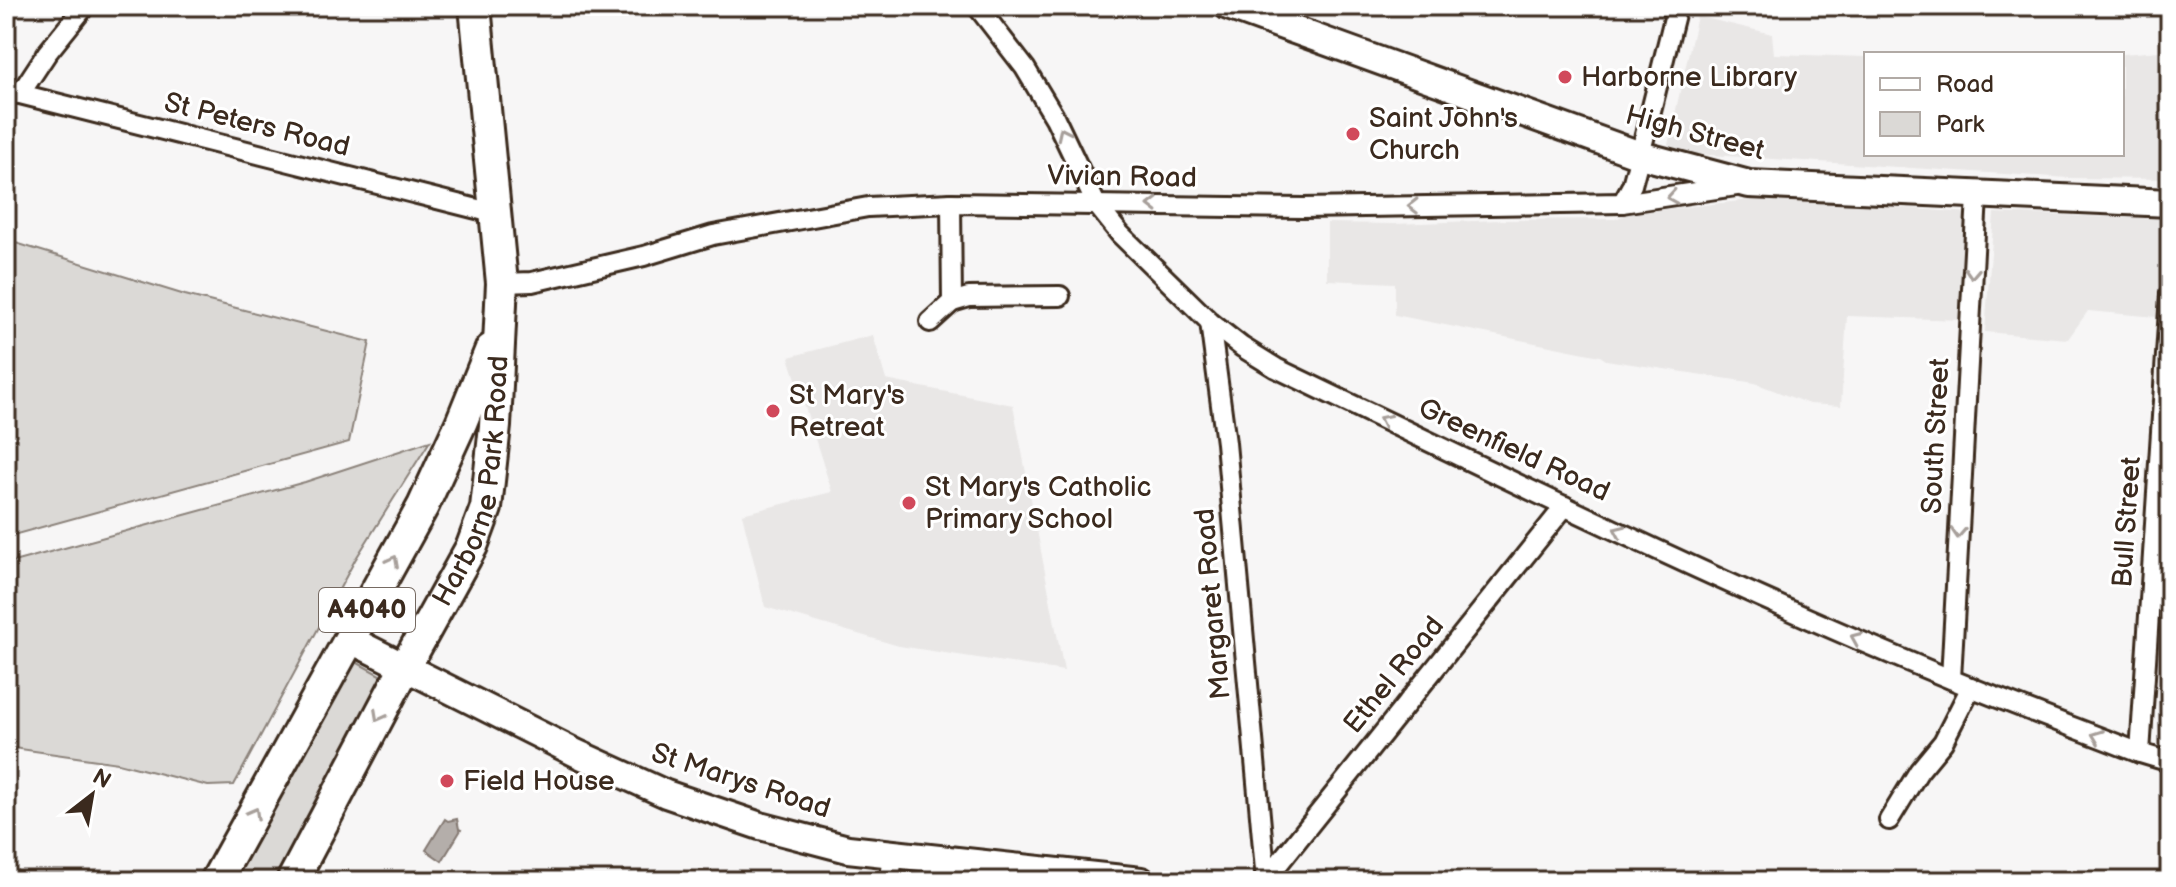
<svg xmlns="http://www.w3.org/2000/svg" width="2176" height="887" viewBox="0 0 2176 887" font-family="'Balsamiq Sans',sans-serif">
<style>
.built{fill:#e9e7e6}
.green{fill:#dbd9d6;stroke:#8b827a;stroke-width:2}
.water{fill:#b4aeaa;stroke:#847972;stroke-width:2}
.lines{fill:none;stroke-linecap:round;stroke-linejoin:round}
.street-casing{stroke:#3b2a1e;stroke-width:24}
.secondary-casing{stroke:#3b2a1e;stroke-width:32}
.primary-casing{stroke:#3b2a1e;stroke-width:36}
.street{stroke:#fff;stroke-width:18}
.secondary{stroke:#fff;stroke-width:26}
.primary{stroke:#fff;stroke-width:30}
.oneway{stroke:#a79f9a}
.poi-dot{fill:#d1495b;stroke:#fff;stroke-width:3}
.labels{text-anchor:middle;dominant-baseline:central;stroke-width:6;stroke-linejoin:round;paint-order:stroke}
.shield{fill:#fff;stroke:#766a62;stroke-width:2}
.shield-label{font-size:26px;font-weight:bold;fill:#3b2a1e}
.poi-label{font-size:28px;fill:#3b2a1e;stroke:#fff;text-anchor:start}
.street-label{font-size:28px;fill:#3b2a1e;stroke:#fff}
</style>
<rect width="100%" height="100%" fill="#f7f6f6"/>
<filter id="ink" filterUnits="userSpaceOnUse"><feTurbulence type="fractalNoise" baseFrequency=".0125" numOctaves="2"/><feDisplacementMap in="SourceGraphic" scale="16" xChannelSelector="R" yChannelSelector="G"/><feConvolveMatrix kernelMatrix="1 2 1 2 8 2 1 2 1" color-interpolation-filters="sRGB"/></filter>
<g filter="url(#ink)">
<g class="built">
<path d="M1697 16 1772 34 1774 54 1866 57V154H2122V54L2160 51 2161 27H2170V179L2068 178 1695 154 1668 145Z"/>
<path d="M1768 198 1971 213 1962 320 1847 316 1841 406 1809 404 1755 383 1606 360 1600 356 1395 315V283L1327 280V223L1394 224 1500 220 1615 219 1629 213Z"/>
<path d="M1994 213 2165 219 2157 317 2088 311 2068 339 1985 332Z"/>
<path d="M873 335 886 380 1013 405 1064 671 899 646 765 607 742 514 832 492 789 357Z"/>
</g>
<g class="green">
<path d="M6 240 185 295 370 342 349 442 6 537Z"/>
<path d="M430 441 355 560 234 785 208 786 118 763 6 747V564L305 482Z"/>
<path d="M356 662 389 680 281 881H230Z"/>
</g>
<path class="water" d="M445 819 448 821 457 819 459 829 461 830 442 861 426 850Z"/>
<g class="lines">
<defs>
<g id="street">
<path d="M977 6 1025 68 1055 118 1096 204 1120 234 1210 322 1242 347 1276 368C1499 475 1720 584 1948 678 2011 704 2076 728 2140 753L2170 762"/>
<path d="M6 92 20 94 485 211H495"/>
<path d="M20 94 47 53 85 6"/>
<path d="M1622 203 1632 185 1640 155 1677 6"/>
<path d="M502 283 532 282 644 256 713 235 868 207 951 203 1303 208 1622 203 1743 185"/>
<path d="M952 302 969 297 1060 296"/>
<path d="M930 322 952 302 951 203"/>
<path d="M1210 322 1226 443 1266 881"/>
<path d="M1951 679 1977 196"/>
<path d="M2140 753 2170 294"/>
<path d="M1889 820 1919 771 1943 742 1971 687"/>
<path d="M1267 878 1565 506"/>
<path d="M889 881 894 854"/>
</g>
<g id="secondary">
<path d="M1228 6 1640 155 1749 184 2170 203"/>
<path d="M351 640 576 753 666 794 760 826 848 849 1141 881"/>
</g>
<g id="primary">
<path d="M216 881 423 506 461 423 491 349"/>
<path id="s1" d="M292 881 405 667 472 546 486 508 495 426 502 283 475 6"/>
</g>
</defs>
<use href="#street" class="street-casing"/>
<use href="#secondary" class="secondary-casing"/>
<use href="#primary" class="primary-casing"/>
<use href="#street" class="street"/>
<use href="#secondary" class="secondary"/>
<use href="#primary" class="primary"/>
</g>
<defs><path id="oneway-chevron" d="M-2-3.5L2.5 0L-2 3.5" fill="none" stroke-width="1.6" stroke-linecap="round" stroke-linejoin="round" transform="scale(2)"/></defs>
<g class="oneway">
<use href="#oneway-chevron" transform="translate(1063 133) rotate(-115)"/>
<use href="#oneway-chevron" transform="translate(1672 197) rotate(171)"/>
<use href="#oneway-chevron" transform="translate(1153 205) rotate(-179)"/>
<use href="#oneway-chevron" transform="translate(1413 206) rotate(179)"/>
<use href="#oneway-chevron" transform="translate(1972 273) rotate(93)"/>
<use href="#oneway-chevron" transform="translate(1384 420) rotate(-154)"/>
<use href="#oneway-chevron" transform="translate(1619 531) rotate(-156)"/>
<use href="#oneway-chevron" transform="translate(1958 533) rotate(93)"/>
<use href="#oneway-chevron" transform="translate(393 561) rotate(-62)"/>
<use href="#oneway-chevron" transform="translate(1856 638) rotate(-157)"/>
<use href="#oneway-chevron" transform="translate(379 716) rotate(118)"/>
<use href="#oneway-chevron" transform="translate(2097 736) rotate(-159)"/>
<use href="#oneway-chevron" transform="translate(254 813) rotate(-61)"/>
</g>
</g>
<g class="poi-dot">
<circle cx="1565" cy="77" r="8"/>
<circle cx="1353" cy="134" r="8"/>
<circle cx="773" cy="411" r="8"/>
<circle cx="909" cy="503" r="8"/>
<circle cx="447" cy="781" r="8"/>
</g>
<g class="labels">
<rect class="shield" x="319" y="588" width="96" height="44" rx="6"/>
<g class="shield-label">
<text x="367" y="610">A4040</text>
</g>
<g class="poi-label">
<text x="1581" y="77">Harborne Library</text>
<text x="1369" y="118">Saint John's<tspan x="1369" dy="32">Church</tspan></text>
<text x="789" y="395">St Mary's<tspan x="789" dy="32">Retreat</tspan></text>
<text x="925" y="487">St Mary's Catholic<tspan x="925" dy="32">Primary School</tspan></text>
<text x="463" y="781">Field House</text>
</g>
<g class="street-label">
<text transform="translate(257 125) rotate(14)">St Peters Road</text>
<text transform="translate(1695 133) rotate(15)">High Street</text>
<text transform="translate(1122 177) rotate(1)">Vivian Road</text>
<text transform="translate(1936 436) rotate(-87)">South Street</text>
<text transform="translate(1514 450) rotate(25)">Greenfield Road</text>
<text stroke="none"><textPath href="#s1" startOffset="444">Harborne Park Road</textPath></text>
<text transform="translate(2127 522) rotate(-86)">Bull Street</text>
<text transform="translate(1213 604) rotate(-95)">Margaret Road</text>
<text transform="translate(1394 675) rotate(-51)">Ethel Road</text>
<text transform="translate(741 781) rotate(18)">St Marys Road</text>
</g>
</g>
<rect width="2176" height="887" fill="none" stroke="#fff" stroke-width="32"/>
<rect x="16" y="16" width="2144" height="855" fill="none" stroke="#3b2a1e" stroke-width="3" filter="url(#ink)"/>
<rect x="1864" y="52" width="260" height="104" fill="#ffffff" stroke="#b1aaa5" stroke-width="2"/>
<rect x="1880" y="78" width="40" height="12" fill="#ffffff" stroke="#b1aaa5" stroke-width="2"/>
<text x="1936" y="92" font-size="24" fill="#3b2a1e">Road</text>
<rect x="1880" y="112" width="40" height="24" fill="#dbd9d6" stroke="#b1aaa5" stroke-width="2"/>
<text x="1936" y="132" font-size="24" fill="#3b2a1e">Park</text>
<g transform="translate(92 795) rotate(31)" stroke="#ffffff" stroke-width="6" paint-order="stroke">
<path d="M0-6L14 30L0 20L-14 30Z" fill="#3b2a1e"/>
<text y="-12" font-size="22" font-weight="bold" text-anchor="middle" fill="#3b2a1e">N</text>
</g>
</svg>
